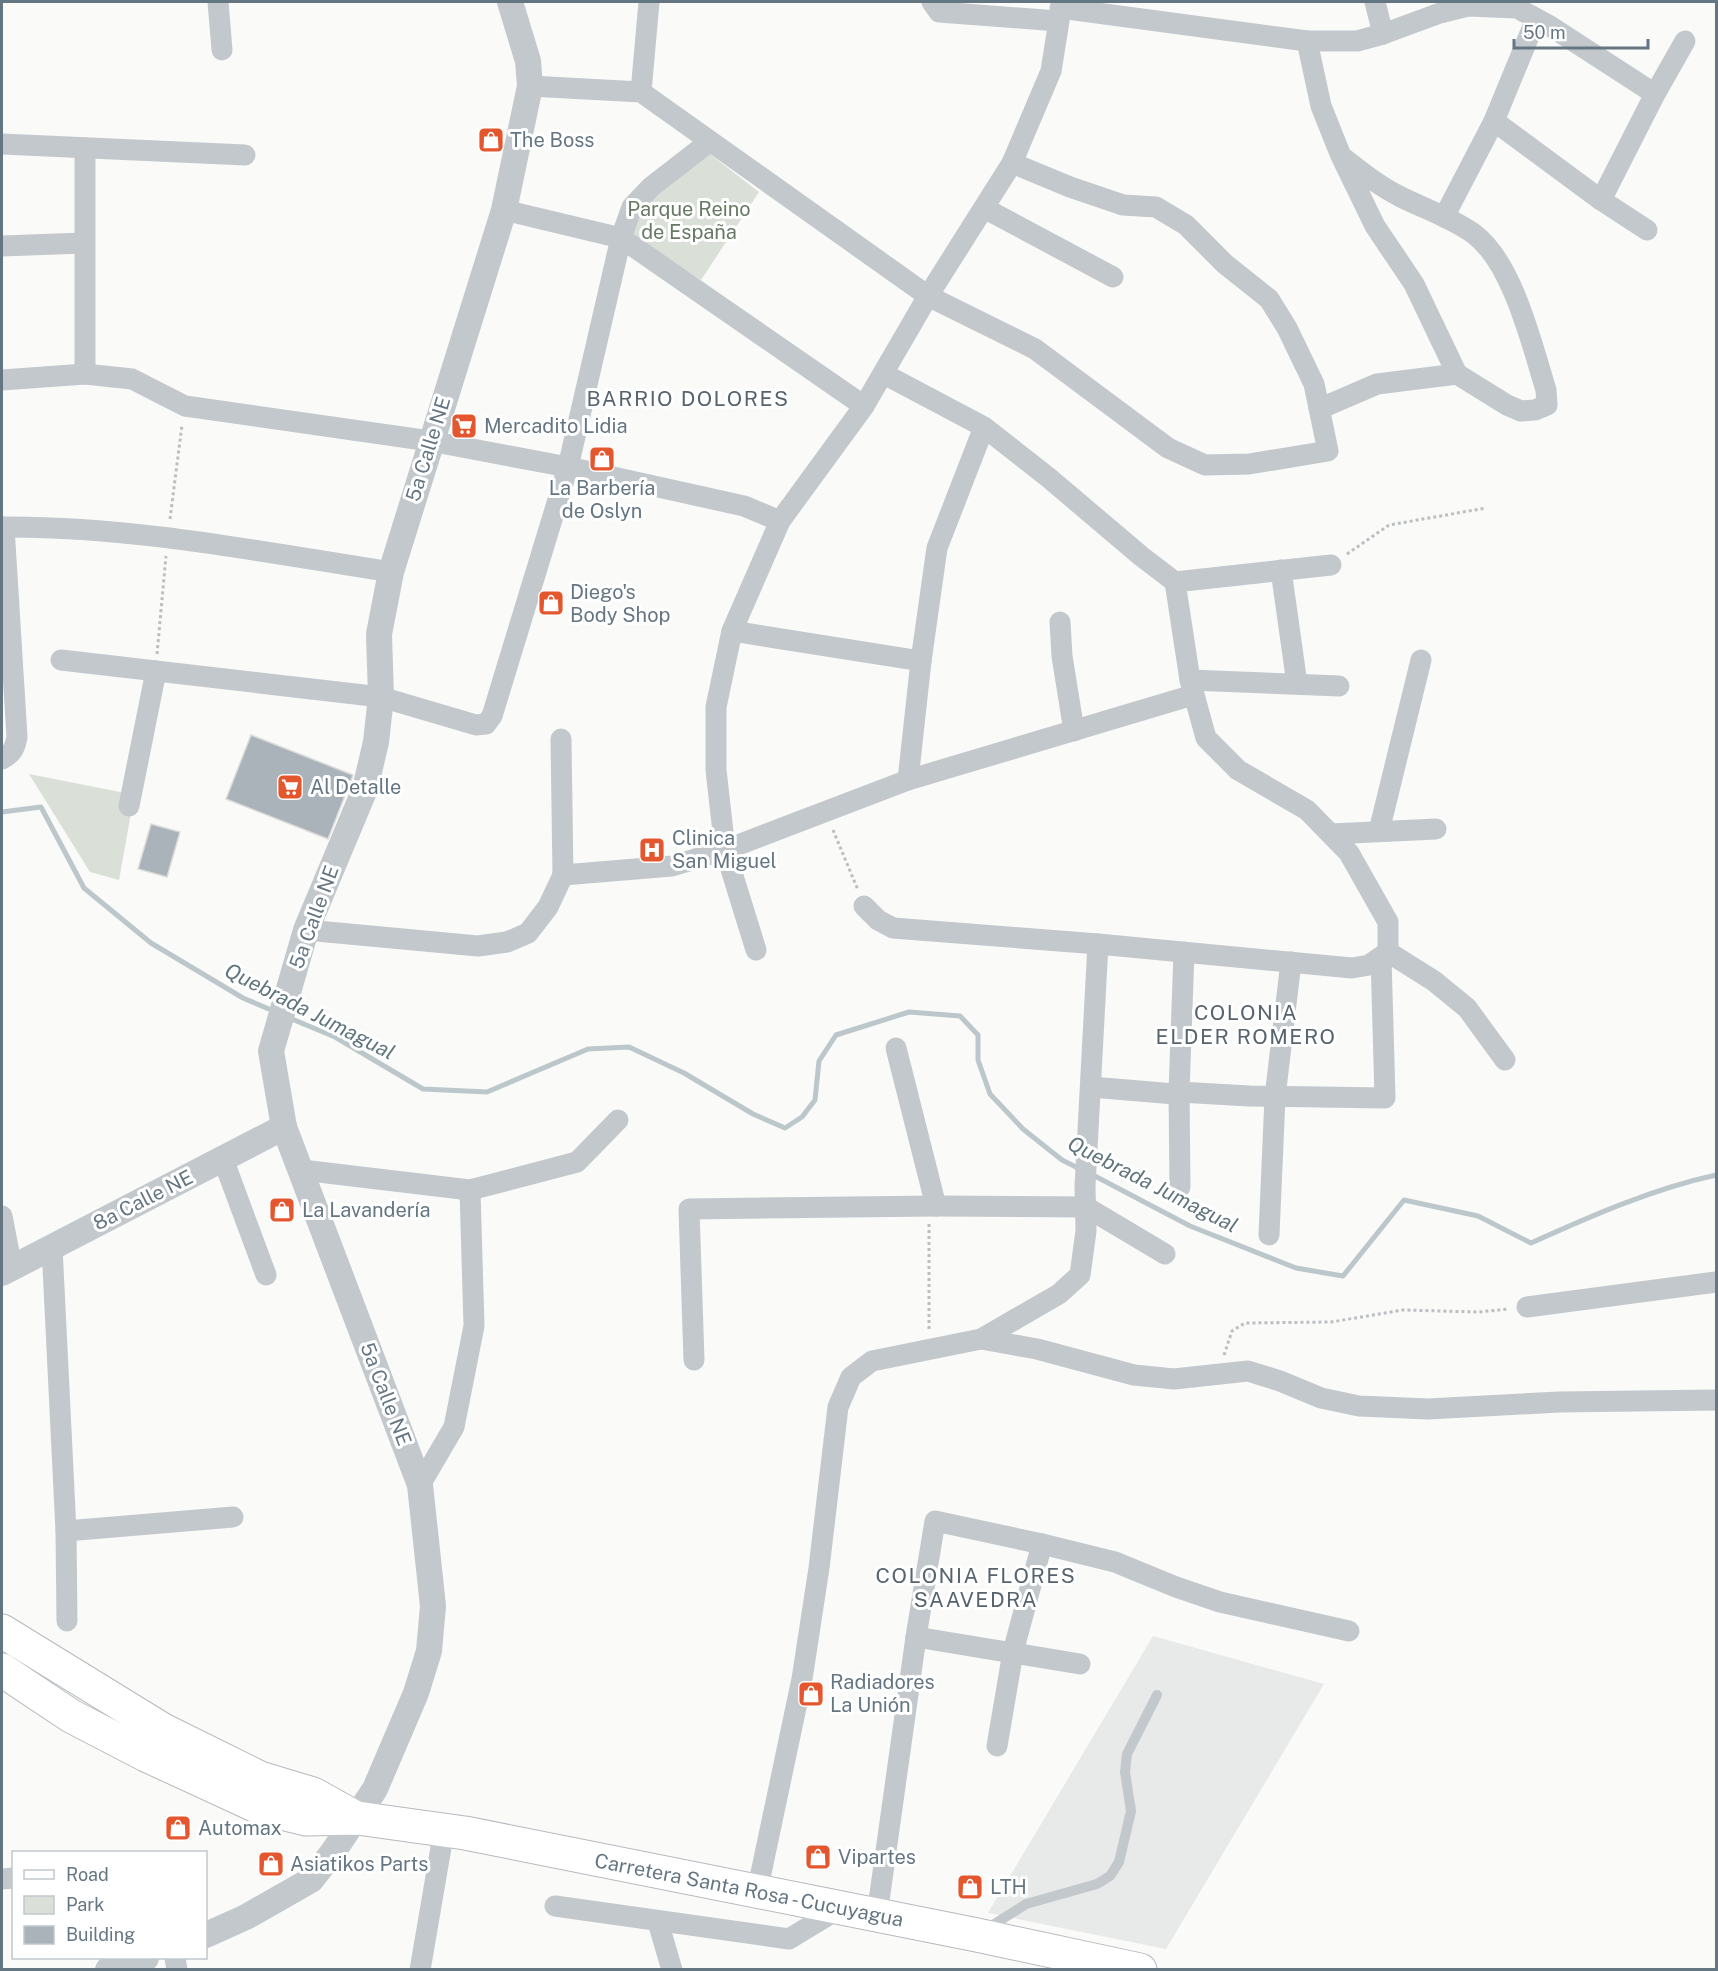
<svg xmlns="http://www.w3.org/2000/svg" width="1718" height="1971" viewBox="0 0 1718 1971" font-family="'Public Sans',sans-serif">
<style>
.built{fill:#e8e9e9}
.green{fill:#dadfd7}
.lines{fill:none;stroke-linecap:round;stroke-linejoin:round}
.stream{stroke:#bbc7cb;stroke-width:5}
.building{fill:#aab3b9;stroke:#dcdcda;stroke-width:1.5}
.primary-casing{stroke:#b5babe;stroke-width:35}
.path{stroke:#bbbfc2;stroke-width:3;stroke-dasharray:3 3;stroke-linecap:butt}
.service{stroke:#c3c8cc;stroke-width:10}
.minor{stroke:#c3c8cc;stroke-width:21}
.tertiary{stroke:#c3c8cc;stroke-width:26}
.primary{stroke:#fff;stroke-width:33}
.labels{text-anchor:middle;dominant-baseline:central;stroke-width:6;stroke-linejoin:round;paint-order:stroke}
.poi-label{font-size:20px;fill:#657683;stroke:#fff;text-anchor:start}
.park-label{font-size:20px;fill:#687a64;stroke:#fff}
.street-label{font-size:20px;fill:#657683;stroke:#fff}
.neighbourhood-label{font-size:21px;letter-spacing:1.5px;fill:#57646e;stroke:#fff}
.water-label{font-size:21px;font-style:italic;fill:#60757c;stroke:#fff}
</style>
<rect width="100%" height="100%" fill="#fafaf8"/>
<path class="built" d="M1153 1636 1324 1684 1166 1949 988 1913Z"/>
<g class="green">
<path d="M706 151 759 192 701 280 633 237 638 208Z"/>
<path d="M29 774 125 793 131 813 119 880 90 872Z"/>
</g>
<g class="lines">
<g class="stream">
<path d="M2 812 41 807 84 888 151 943 243 998 276 1012"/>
<path d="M287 1017 335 1037 423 1089 487 1092 588 1049 629 1047 684 1073 753 1114 785 1128 802 1117 815 1100 819 1061 836 1035 909 1012 960 1016 978 1035V1060L990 1094 1023 1129 1062 1160 1080 1169"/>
<path d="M1091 1174 1190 1226 1296 1268 1343 1276 1404 1200 1478 1216 1531 1243C1591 1216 1652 1189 1716 1175"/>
</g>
</g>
<g class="building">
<path d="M251 735 353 775 328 839 226 799Z"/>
<path d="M151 824 180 832 167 877 138 869Z"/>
</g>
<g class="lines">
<defs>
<g id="primary">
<path d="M2 1631 163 1730 260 1778 313 1794 356 1818"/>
<path d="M2 1670 71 1716 146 1755 261 1808 306 1819 357 1818 465 1833 977 1935 1140 1970"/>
</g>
</defs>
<use href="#primary" class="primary-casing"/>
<g class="path">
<path d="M170 519 182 425"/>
<path d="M1347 554 1389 525 1486 508"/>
<path d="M157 654 166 556"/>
<path d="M833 830 858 890"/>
<path d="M929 1224V1332"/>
<path d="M1224 1355 1232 1331 1245 1323 1331 1322 1403 1310 1479 1312 1509 1309"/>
</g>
<path class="service" d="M985 1930 1026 1904 1097 1884 1110 1876 1119 1862 1131 1811 1125 1772 1127 1754 1157 1695"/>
<g class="minor">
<path d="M218 2 222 50"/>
<path d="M932 2 939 12 1058 21"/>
<path d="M1375 2 1383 34"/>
<path d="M1060 8 1307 41H1357L1383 34 1440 13 1468 6 1517 8 1550 26 1655 94"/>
<path d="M1307 41 1321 106 1341 156 1375 226 1414 284 1457 374 1507 405 1521 411 1535 410 1547 405 1546 390C1532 345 1513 263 1474 234 1452 218 1425 209 1401 197 1379 186 1360 171 1341 156"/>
<path d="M530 86 641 92 928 296 1035 349 1168 448 1205 465 1249 464 1328 451 1314 384 1287 328 1269 299 1225 264 1186 225 1156 207 1123 205 1070 187 1012 163"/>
<path d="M641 92 649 2"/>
<path d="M1494 121 1601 200 1647 230"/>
<path d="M2 144 245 155"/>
<path d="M1601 200 1655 94 1685 41"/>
<path d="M984 208 1113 277"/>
<path d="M504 210 621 238 864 406"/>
<path d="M1444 217 1494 121 1536 19"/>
<path d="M2 246 84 243"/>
<path d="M85 374V148"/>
<path d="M884 374 984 427 1049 478 1141 556 1175 582 1331 565"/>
<path d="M2 380 85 374 132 379 185 406 430 441 568 467 744 506 780 521"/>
<path d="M1319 409 1377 384 1457 374"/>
<path d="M2 527C132 526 262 552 391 572"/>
<path d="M1281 570 1297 684"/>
<path d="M1060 622 1062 656 1074 731"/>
<path d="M732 631 921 661"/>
<path d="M61 660 381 697 476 725 486 724 492 716 568 467 621 238 632 207 651 187 709 142"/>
<path d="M1190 680 1339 686"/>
<path d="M561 739 563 875"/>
<path d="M2 759C12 754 15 748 17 737L4 527"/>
<path d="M908 780 921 661 937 548 984 427"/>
<path d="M129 806 156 671"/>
<path d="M1379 831 1421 660"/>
<path d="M1331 834 1436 829"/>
<path d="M864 906 878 920 893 928 1098 944"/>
<path d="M306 930 478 946 507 942 528 933 548 907 563 875 672 866 725 850 908 780 1193 695"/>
<path d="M756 950 725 850 716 770V707L732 631 780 521 864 406 928 296 1012 163 1051 71 1062 2"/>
<path d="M1388 952 1434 981 1467 1008 1505 1060"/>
<path d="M896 1048 936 1206"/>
<path d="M1091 1087 1175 1094 1179 1092 1184 952"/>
<path d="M223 1159 266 1275"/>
<path d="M302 1170 470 1190 577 1162 618 1120"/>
<path d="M1180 1187 1179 1092 1249 1096 1385 1098 1381 957"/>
<path d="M2 1216 12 1268"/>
<path d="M1269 1235 1275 1097 1291 962"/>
<path d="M52 1247 66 1531 67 1621"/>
<path d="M1527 1307 1716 1282"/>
<path d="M981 1339 1037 1349 1134 1375 1174 1379 1248 1371 1280 1381 1321 1398 1359 1406 1428 1409 1559 1402 1716 1400"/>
<path d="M694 1360 689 1209 936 1206 1086 1207 1165 1254"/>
<path d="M420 1485 454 1427 474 1326 470 1190"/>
<path d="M66 1531 233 1517"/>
<path d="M916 1637 1080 1664"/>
<path d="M997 1746 1013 1652 1042 1544"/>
<path d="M2 1879 14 1878"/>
<path d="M757 1892 802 1679 819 1568 838 1407 851 1377 872 1361 981 1339 1059 1294 1080 1275 1086 1231 1085 1186 1098 944 1352 968 1369 965 1388 952V922L1349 853 1307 810 1238 770 1206 738 1190 680 1175 582"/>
<path d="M555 1906 789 1939 840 1908"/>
<path d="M877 1915 916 1637 935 1521 1042 1544 1115 1562 1176 1587 1220 1602 1349 1631"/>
<path d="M658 1922 672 1970"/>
<path d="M175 1958 177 1970"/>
<path d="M420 1970 444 1830"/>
</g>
<g class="tertiary">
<path d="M2 1273 284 1127"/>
<path d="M206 1935 246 1917 311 1880 333 1852 375 1789 416 1693 429 1651 433 1606 420 1485 284 1127 271 1051 306 930 365 789 376 742 381 697 379 634 391 572 504 210 530 86 528 61 510 2"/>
<path d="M108 1970 146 1958"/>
</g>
<use href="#primary" class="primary"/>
</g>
<defs>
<symbol id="shop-square" viewBox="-11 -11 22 22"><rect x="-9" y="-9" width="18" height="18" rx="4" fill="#e4572e" stroke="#fff"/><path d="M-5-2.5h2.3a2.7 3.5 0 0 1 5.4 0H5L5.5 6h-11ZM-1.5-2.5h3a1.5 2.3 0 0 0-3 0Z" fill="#fff"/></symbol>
<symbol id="supermarket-square" viewBox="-11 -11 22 22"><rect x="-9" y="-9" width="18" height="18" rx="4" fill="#e4572e" stroke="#fff"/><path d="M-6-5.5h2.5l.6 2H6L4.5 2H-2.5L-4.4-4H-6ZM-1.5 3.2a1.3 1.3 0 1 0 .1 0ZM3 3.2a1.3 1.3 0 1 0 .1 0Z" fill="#fff"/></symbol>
<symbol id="hospital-square" viewBox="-11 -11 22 22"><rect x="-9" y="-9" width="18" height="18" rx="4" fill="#e4572e" stroke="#fff"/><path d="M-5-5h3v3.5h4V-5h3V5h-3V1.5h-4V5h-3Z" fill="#fff"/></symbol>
</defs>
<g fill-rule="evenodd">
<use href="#shop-square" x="476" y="125" width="30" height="30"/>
<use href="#supermarket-square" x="449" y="411" width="30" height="30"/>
<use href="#shop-square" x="587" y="444" width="30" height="30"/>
<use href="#shop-square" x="536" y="588" width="30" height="30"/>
<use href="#supermarket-square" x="275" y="772" width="30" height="30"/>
<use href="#hospital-square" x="637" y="835" width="30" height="30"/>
<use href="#shop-square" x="267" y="1195" width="30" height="30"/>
<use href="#shop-square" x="796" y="1679" width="30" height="30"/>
<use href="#shop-square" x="163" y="1813" width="30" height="30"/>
<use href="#shop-square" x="803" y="1842" width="30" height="30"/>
<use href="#shop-square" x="256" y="1849" width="30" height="30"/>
<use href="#shop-square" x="955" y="1872" width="30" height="30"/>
</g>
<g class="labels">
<g class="poi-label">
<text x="510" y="140">The Boss</text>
<text x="484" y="426">Mercadito Lidia</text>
<text x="602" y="488" text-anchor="middle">La Barbería<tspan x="602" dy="23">de Oslyn</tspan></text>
<text x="570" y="592">Diego's<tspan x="570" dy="23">Body Shop</tspan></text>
<text x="310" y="787">Al Detalle</text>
<text x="672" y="838">Clinica<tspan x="672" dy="23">San Miguel</tspan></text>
<text x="302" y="1210">La Lavandería</text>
<text x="830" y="1682">Radiadores<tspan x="830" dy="23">La Unión</tspan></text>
<text x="198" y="1828">Automax</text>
<text x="838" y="1857">Vipartes</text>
<text x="290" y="1864">Asiatikos Parts</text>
<text x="990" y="1887">LTH</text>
</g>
<g class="park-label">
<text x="689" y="209">Parque Reino<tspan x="689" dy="23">de España</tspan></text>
</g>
<g class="street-label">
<text transform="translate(428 449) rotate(-73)">5a Calle NE</text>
<text transform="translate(314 917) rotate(-70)">5a Calle NE</text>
<text transform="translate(143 1200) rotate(-27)">8a Calle NE</text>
<text transform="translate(386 1394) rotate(69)">5a Calle NE</text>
<text transform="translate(749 1890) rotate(11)">Carretera Santa Rosa - Cucuyagua</text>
</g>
<g class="neighbourhood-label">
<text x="688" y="398">BARRIO DOLORES</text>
<text x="1246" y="1012">COLONIA<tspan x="1246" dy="24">ELDER ROMERO</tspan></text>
<text x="976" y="1575">COLONIA FLORES<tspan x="976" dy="24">SAAVEDRA</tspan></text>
</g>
<g class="water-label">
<text transform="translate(310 1011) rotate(27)">Quebrada Jumagual</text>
<text transform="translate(1153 1184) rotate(27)">Quebrada Jumagual</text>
</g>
</g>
<rect width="1718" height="1971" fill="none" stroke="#657683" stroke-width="6"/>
<rect x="12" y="1851" width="195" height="108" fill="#ffffff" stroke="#c1c8cd" stroke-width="1.5"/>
<rect x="24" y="1870" width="30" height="9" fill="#ffffff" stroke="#c1c8cd" stroke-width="1.5"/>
<text x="66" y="1881" font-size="18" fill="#657683">Road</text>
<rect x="24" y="1896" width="30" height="18" fill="#dadfd7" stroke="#c1c8cd" stroke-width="1.5"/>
<text x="66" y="1911" font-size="18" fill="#657683">Park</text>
<rect x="24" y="1926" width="30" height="18" fill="#aab3b9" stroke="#c1c8cd" stroke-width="1.5"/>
<text x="66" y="1941" font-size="18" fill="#657683">Building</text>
<path d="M1514 39v9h134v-9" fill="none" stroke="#657683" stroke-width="3"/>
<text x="1523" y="39" font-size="18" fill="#657683" stroke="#ffffff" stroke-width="4.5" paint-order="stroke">50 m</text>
</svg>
